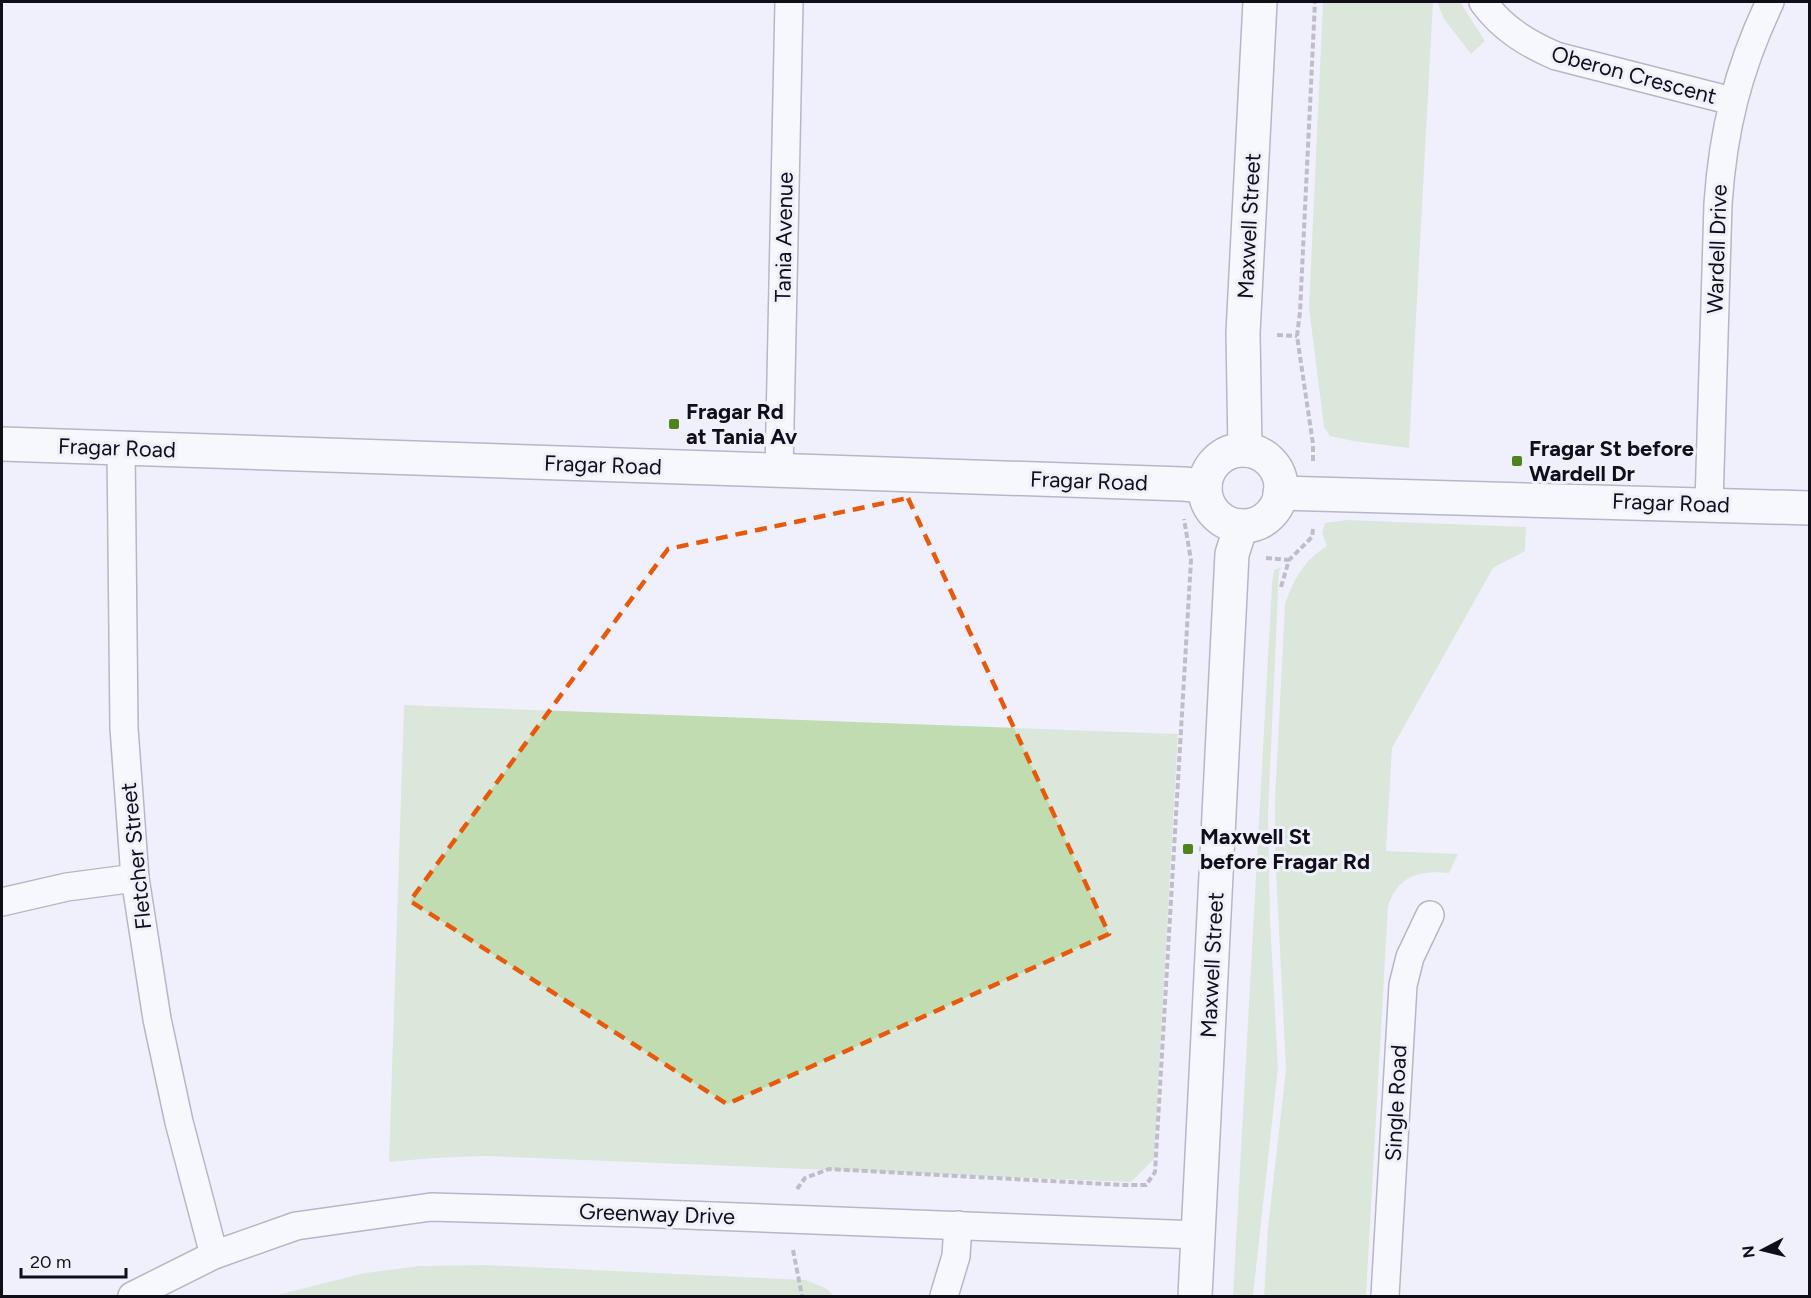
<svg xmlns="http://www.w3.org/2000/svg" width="1811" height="1298" viewBox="0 0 1811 1298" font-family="Figtree,sans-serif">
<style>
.green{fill:#c1dcb1}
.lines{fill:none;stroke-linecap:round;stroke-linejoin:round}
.street-casing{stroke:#706f8b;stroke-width:30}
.secondary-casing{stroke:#706f8b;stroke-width:36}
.path{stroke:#807f8b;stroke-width:4;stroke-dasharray:6 3;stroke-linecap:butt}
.street{stroke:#fff;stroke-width:27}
.secondary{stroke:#fff;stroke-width:33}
.marked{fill:none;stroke:#e8590c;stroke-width:4.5;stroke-dasharray:12 8;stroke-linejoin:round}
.poi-dot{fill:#4e841b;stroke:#f0f0fd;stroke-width:2}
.labels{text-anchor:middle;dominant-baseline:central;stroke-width:6;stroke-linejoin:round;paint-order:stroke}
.street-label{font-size:22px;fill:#0f0e19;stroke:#f0f0fd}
.poi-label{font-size:22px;font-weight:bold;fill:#0f0e19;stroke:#f0f0fd;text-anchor:start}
</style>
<rect width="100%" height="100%" fill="#f0f0fd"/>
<g class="green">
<path d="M1323 2H1433L1409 448 1353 441 1330 436 1324 427 1309 308Z"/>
<path d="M1437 2H1460L1485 41 1471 54 1444 19Z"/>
<path d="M1347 520 1526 527 1525 551 1493 568 1392 748 1386 851 1458 854 1449 873C1419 870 1398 876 1388 906L1366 1296H1264L1268 1228 1286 1069 1275 852V799L1285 604C1294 579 1304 560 1327 546L1322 533 1325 523Z"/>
<path d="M1282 567 1279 571 1268 815 1270 919 1278 1068 1253 1296H1233L1272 584 1274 570Z"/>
<path d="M404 705 1178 734 1154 1159 1131 1182 485 1156 433 1158 389 1162Z"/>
<path d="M486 1265 806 1280 827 1289 834 1296H273L365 1273 420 1266Z"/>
</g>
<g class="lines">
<defs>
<g id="street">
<path d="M1483 2C1502 28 1526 43 1556 56L1732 101"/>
<path d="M121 448 124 728 135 878 157 1019 179 1122 214 1255"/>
<path d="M779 472 789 2"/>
<path d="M1709 504 1718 204C1723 130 1738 69 1770 2"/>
<path d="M2 902 67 887 135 878"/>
<path d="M132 1296 214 1255 296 1226 431 1207 635 1213 1198 1235"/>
<path d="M944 1296 956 1256 958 1225"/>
<path d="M1385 1296 1403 985 1410 957 1430 915"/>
</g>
<g id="secondary">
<path d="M2 444 1183 484 1205 486"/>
<path d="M1245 450 1243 333 1260 2"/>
<circle cx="1243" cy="488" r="38"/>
<path d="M1280 493 1810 508"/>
<path d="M1195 1296 1232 554 1241 526"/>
</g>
</defs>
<use href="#street" class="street-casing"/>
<use href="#secondary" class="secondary-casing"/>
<g class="path">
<path d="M1277 335 1297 336"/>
<path d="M1313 461V444L1297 336 1300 312 1315 2"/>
<path d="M1266 558 1289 560"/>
<path d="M1281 587 1289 560 1312 537 1313 529"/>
<path d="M797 1189 805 1178 829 1169 1123 1185H1146L1155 1172 1191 560 1184 519"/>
<path d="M793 1250 802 1296"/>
</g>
<use href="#street" class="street"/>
<use href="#secondary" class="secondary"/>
</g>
<path d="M0 0H1811V1298H0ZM908 498 1109 934 727 1104 410 901 668 549Z" fill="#f0f0fd" fill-opacity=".55" fill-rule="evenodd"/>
<path class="marked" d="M908 498 1109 934 727 1104 410 901 668 549Z"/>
<g class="poi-dot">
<rect x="668" y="418" width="12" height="12" rx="3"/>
<rect x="1511" y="455" width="12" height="12" rx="3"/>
<rect x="1182" y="843" width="12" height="12" rx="3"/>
</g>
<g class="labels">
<g class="street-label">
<text transform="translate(1634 75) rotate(15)">Oberon Crescent</text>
<text transform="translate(1249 226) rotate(-87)">Maxwell Street</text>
<text transform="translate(784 237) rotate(-89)">Tania Avenue</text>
<text transform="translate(1717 249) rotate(-88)">Wardell Drive</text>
<text transform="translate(117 448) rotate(2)">Fragar Road</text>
<text transform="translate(603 465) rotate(2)">Fragar Road</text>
<text transform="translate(1089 481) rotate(2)">Fragar Road</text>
<text transform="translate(1671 503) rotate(2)">Fragar Road</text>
<text transform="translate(136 856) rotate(-96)">Fletcher Street</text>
<text transform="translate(1212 965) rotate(-87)">Maxwell Street</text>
<text transform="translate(1396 1103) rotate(-87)">Single Road</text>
<text transform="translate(657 1214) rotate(2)">Greenway Drive</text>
</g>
<g class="poi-label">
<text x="686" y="411">Fragar Rd<tspan x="686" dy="25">at Tania Av</tspan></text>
<text x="1529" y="448">Fragar St before<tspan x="1529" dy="25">Wardell Dr</tspan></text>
<text x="1200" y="836">Maxwell St<tspan x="1200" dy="25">before Fragar Rd</tspan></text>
</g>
</g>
<rect width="1811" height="1298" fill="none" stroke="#0f0e19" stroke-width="6"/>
<g transform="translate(1763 1250) rotate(263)" stroke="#f0f0fd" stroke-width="4.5" paint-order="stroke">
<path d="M0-4.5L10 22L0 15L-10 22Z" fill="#0f0e19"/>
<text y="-9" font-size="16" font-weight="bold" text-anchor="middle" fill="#0f0e19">N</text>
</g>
<path d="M21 1268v9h105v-9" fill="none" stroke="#0f0e19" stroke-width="3"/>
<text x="30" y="1268" font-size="18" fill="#0f0e19" stroke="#f0f0fd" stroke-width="4.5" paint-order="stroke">20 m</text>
</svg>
